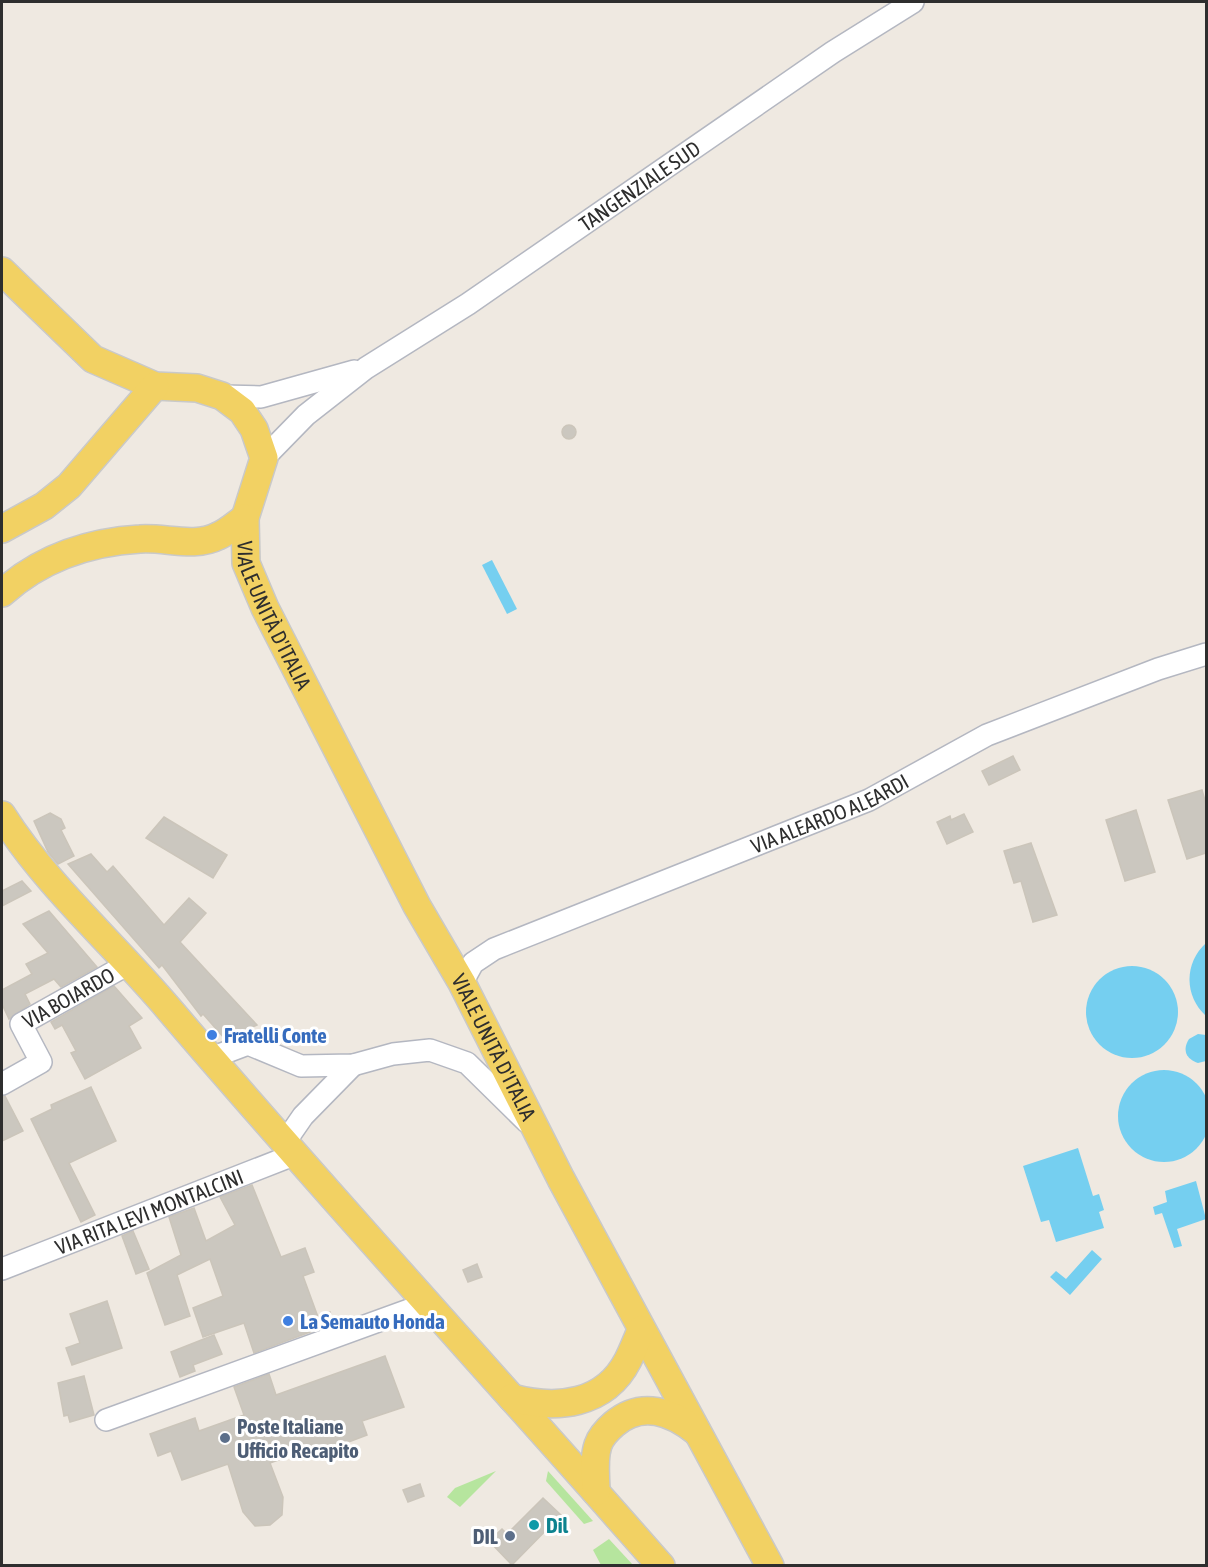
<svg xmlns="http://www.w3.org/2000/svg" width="1208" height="1567" viewBox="0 0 1208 1567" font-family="'Asap Condensed',sans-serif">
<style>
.green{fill:#b6e59e}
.water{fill:#75cff0}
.building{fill:#cbc7bf;stroke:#cbc5ba;stroke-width:1.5}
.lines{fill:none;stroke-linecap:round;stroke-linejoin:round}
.minor-casing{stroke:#b4b7c1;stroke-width:24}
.major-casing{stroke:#c9c9c9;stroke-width:30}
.minor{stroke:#fff;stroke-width:21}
.major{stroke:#f2d163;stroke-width:27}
.shop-dot{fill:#3f7fe0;stroke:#fff;stroke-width:2}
.service-dot{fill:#5c6f8a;stroke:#fff;stroke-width:2}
.culture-dot{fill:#0f9aa8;stroke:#fff;stroke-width:2}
.labels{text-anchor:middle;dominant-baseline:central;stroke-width:6;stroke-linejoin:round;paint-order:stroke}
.street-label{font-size:21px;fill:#2e2e2e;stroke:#fff}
.shop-label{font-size:21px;font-weight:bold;fill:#366cbe;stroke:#fff;text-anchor:start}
.service-label{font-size:21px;font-weight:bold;fill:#4e5e75;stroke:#fff;text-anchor:start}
.culture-label{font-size:21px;font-weight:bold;fill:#0d838f;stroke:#fff;text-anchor:start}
</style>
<rect width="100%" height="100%" fill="#efe9e1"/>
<g class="green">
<path d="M496 1471 460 1507 447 1497 455 1488Z"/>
<path d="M548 1471 593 1521 584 1524 546 1481Z"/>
<path d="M609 1539 633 1565H601L593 1550Z"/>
</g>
<g class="water">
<path d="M492 560 517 609 507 614 482 565Z"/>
<path d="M1206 943V1016C1184 996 1184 963 1206 943Z"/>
<circle cx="1132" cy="1012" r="46"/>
<path d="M1198 1034 1206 1035V1061L1198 1063C1186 1059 1182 1050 1189 1039Z"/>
<circle cx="1164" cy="1116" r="46"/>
<path d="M1078 1148 1093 1196 1099 1194 1104 1210 1099 1212 1104 1228 1056 1242 1049 1220 1041 1222 1023 1166Z"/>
<path d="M1196 1181 1206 1219 1177 1229 1182 1246 1174 1248 1162 1213 1155 1215 1153 1207 1167 1202 1165 1191Z"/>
<path d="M1092 1250 1102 1259 1070 1295 1050 1277 1056 1271 1066 1279Z"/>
</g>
<g class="building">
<circle cx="569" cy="432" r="7"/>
<path d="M1013 756 1020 770 989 785 982 771Z"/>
<path d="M1202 790 1206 804V853L1187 859 1168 800Z"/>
<path d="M1136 810 1155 872 1125 881 1106 820Z"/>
<path d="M50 813 61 819 65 828 61 830 74 856 58 864 48 852 34 821Z"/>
<path d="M964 814 973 832 947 844 937 822 950 816 951 820Z"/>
<path d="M164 817 227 855 213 878 146 838Z"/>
<path d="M1031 843 1057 915 1033 922 1021 881 1014 883 1004 851Z"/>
<path d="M91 854 107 872 113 866 164 925 189 898 206 913 180 942 257 1025 225 1039 203 1014 201 1016 162 965 159 968 68 864Z"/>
<path d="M22 881 31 891 2 906V891Z"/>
<path d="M49 911 97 967 61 987 54 979 25 994 30 1004 9 1019 2 1004V990L32 974 26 964 48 953 23 924Z"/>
<path d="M114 986 142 1018 129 1026 141 1048 85 1079 71 1053 76 1051 62 1025 55 1029 51 1022Z"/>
<path d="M91 1087 116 1141 69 1163 95 1215 81 1222 31 1119 52 1109 51 1105Z"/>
<path d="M5 1096 23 1131 2 1141V1097Z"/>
<path d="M252 1185 281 1257 305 1248 314 1272 303 1276 318 1317 330 1312 334 1323 254 1353 244 1323 203 1337 193 1308 223 1296 210 1259 177 1275 190 1316 165 1325 147 1273 181 1255 169 1217 194 1208 206 1241 235 1225 220 1197Z"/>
<path d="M133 1231 149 1269 136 1274 122 1236Z"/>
<path d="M477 1264 482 1277 468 1282 463 1270Z"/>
<path d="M107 1301 122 1348 72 1365 66 1348 80 1343 70 1314Z"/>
<path d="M214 1335 222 1354 193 1365 195 1371 180 1377 171 1352Z"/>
<path d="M385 1356 404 1407 362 1421 367 1435 306 1458 303 1451 270 1463 283 1497 282 1515 270 1525 255 1526 243 1512 228 1464 182 1480 171 1451 158 1456 150 1434 195 1418 199 1431 244 1415 234 1387 269 1374 276 1395Z"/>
<path d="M84 1376 94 1415 70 1422 68 1415 64 1416 58 1383Z"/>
<path d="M420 1484 424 1496 408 1502 403 1490Z"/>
<path d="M543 1498 561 1515 512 1565 489 1541 502 1529 507 1534Z"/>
</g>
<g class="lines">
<defs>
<g id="minor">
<path d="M222 396 261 397 354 371"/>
<path id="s1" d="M264 458 306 415 366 368 468 304 833 52 913 2"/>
<path id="s2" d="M462 983 473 963 494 949 869 800 987 735 1158 669 1206 654"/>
<path d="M211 1058 248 1044 301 1066 353 1065 393 1054 430 1050 467 1063 527 1122"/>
<path id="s3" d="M2 1084 41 1062 21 1024 130 963"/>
<path d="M285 1142 303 1116 353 1065"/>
<path id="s4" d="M2 1269 296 1154"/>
<path d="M106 1420 428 1303"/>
</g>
<g id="major">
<path id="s5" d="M2 271 93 359 155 386 197 388 222 396 242 411 254 429 264 458 245 518 246 563 265 608 417 906 462 983 561 1179 770 1566"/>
<path d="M2 529 44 506 69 486 155 386"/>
<path d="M2 593C41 558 88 542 140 539 165 537 195 548 218 536 228 532 236 524 245 518"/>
<path d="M2 815C47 886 114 944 168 1008 329 1197 497 1379 661 1566"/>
<path d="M512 1398C557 1410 605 1405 628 1360 633 1350 637 1340 641 1330"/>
<path d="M596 1492C596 1477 593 1460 598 1445 601 1436 607 1430 614 1424 642 1400 672 1412 697 1432"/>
</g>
</defs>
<use href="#minor" class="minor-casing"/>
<use href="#major" class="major-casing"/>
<use href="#minor" class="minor"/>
<use href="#major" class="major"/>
</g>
<g class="shop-dot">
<circle cx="212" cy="1035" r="6"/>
<circle cx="288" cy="1321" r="6"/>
</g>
<g class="service-dot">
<circle cx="225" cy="1438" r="6"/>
<circle cx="510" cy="1536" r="6"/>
</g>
<circle class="culture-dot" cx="534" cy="1525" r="6"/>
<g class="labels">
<g class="street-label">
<text stroke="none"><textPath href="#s1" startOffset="465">TANGENZIALE SUD</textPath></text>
<text stroke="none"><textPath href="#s5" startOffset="506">VIALE UNITÀ D'ITALIA</textPath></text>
<text stroke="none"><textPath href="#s2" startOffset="410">VIA ALEARDO ALEARDI</textPath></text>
<text stroke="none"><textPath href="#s3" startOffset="142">VIA BOIARDO</textPath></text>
<text stroke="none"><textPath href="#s5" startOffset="992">VIALE UNITÀ D'ITALIA</textPath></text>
<text stroke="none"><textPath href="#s4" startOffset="158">VIA RITA LEVI MONTALCINI</textPath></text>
</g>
<g class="shop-label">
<text x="224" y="1035">Fratelli Conte</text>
<text x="300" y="1321">La Semauto Honda</text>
</g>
<g class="service-label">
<text x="237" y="1426">Poste Italiane<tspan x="237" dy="24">Ufficio Recapito</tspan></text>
<text x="498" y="1536" text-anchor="end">DIL</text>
</g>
<g class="culture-label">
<text x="546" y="1525">Dil</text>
</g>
</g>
<rect width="1208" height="1567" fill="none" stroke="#2e2e2e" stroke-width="6"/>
</svg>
